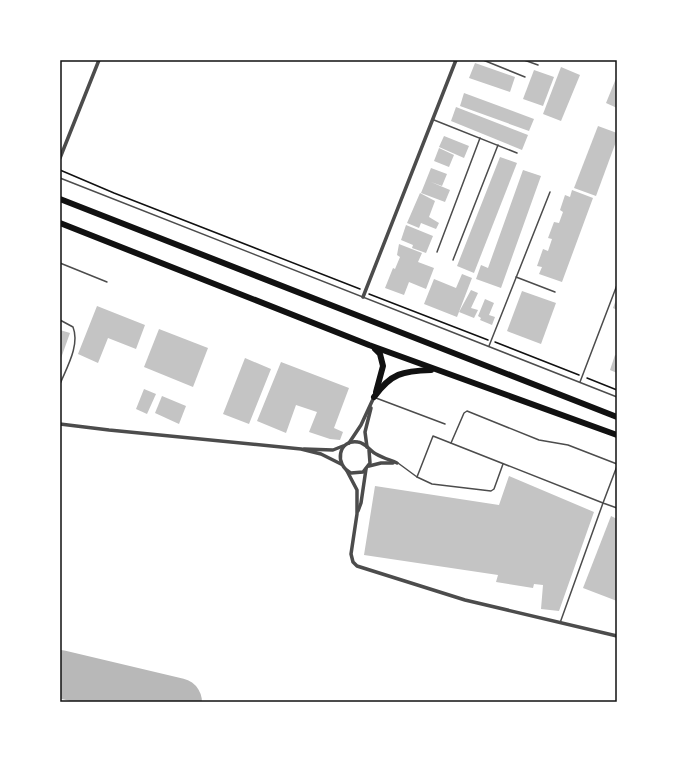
<svg xmlns="http://www.w3.org/2000/svg" width="677" height="762" viewBox="0 0 677 762" font-family="'Work Sans',sans-serif">
<style>
.lines{fill:none;stroke-linecap:round;stroke-linejoin:round}
.runway{stroke:#b8b8b8;stroke-width:48}
.building{fill:#c4c4c4}
.path{stroke:#111;stroke-width:1.5}
.service{stroke:#4c4c4c;stroke-width:1.5}
.minor{stroke:#4c4c4c;stroke-width:3.5}
.trunk{stroke:#111;stroke-width:6}
.neatline{fill:none;stroke:#111;stroke-width:1.5}
</style>
<rect width="100%" height="100%" fill="#fff"/>
<g class="lines">
<path class="runway" d="M60 674 178 702"/>
</g>
<g class="building">
<path d="M475 63 515 77 510 92 469 78Z"/>
<path d="M561 67 580 75 561 121 543 114Z"/>
<path d="M534 70 554 77 543 106 523 99Z"/>
<path d="M617 76V108L606 103Z"/>
<path d="M464 93 534 119 529 131 460 106Z"/>
<path d="M456 107 528 135 522 150 451 121Z"/>
<path d="M598 126 617 133V139L596 196 574 188Z"/>
<path d="M444 136 469 146 464 158 439 147Z"/>
<path d="M439 148 454 155 449 167 434 161Z"/>
<path d="M500 157 517 163 474 273 457 266Z"/>
<path d="M431 168 447 174 442 186 431 182 450 190 445 202 421 193Z"/>
<path d="M523 170 541 176 501 288 476 279 481 265 488 268Z"/>
<path d="M572 190 593 198 562 282 539 274 542 267 537 266 543 249 548 251 552 239 548 238 554 222 559 223 563 212 560 210 565 195 570 197Z"/>
<path d="M420 193 435 201 429 217 439 223 436 229 421 223 419 228 407 223Z"/>
<path d="M406 225 433 236 426 253 412 248 413 245 401 240Z"/>
<path d="M399 244 422 253 418 262 434 268 426 289 409 282 404 295 385 288 393 268 395 269 400 257 397 255Z"/>
<path d="M462 274 472 278 457 317 424 304 434 279 456 288Z"/>
<path d="M471 290 478 293 471 308 478 310 474 318 459 312Z"/>
<path d="M522 291 556 303 541 344 507 331Z"/>
<path d="M617 297V310L613 308Z"/>
<path d="M485 299 494 303 489 315 495 317 492 325 480 320 481 318 478 316Z"/>
<path d="M97 306 145 325 136 349 108 338 98 363 78 354Z"/>
<path d="M159 329 208 348 193 387 144 367Z"/>
<path d="M60 330 70 333 60 361Z"/>
<path d="M615 355 617 356V373L610 370Z"/>
<path d="M245 358 271 369 249 424 223 414Z"/>
<path d="M281 362 349 388 334 428 343 432 340 440 330 439 309 432 317 412 296 405 286 433 257 421Z"/>
<path d="M144 389 156 394 147 414 136 409Z"/>
<path d="M162 396 186 406 179 424 155 413Z"/>
<path d="M509 476 594 512 559 611 541 609 543 585 534 584 533 588 496 582 498 575 364 555 375 486 499 505Z"/>
<path d="M611 516 617 519V601L583 588Z"/>
</g>
<g class="lines">
<g class="path">
<path d="M60 170 114 193 360 289"/>
<path d="M369 294 488 340"/>
<path d="M495 342 579 375"/>
<path d="M587 378 617 390"/>
</g>
<g class="service">
<path d="M483 60 525 77"/>
<path d="M524 60 538 65"/>
<path d="M434 120 517 153"/>
<path d="M60 178 617 397"/>
<path d="M437 252 480 138"/>
<path d="M453 260 498 145"/>
<path d="M60 263 107 282"/>
<path d="M516 277 555 292"/>
<path d="M60 320 73 327C80 345 67 367 60 384"/>
<path d="M489 346 550 192"/>
<path d="M580 382 617 285"/>
<path d="M376 398 445 424"/>
<path d="M451 443 464 413 467 411 539 440 568 445 617 464"/>
<path d="M398 463 417 477 433 436 603 503 560 623"/>
<path d="M617 466 603 503 617 508"/>
<path d="M417 477 432 484 491 491 494 489 503 464"/>
</g>
<g class="minor">
<path d="M60 158 99 60"/>
<path d="M363 297 456 60"/>
<path d="M60 424 109 430 301 449 321 454 341 464"/>
<path d="M349 443 361 425 374 397"/>
<path d="M367 447 365 432 371 408"/>
<path d="M304 449 333 450 343 446"/>
<path d="M369 450 370 463 363 472 351 473C334 465 338 439 358 442 366 443 370 451 376 454 383 458 390 460 397 463"/>
<path d="M369 466 381 463H393"/>
<path d="M347 471 357 490V514L351 554 353 562 357 566 465 600 617 636"/>
<path d="M358 511 361 503 366 469"/>
</g>
<g class="trunk">
<path d="M60 199 617 417"/>
<path d="M60 223 369 345 617 435"/>
<path d="M375 349 380 354 383 366 376 392"/>
<path d="M374 397C391 373 403 371 431 370"/>
</g>
</g>
<rect width="677" height="762" fill="none" stroke="#ffffff" stroke-width="122"/>
<rect x="61" y="61" width="555" height="640" class="neatline"/>
</svg>
